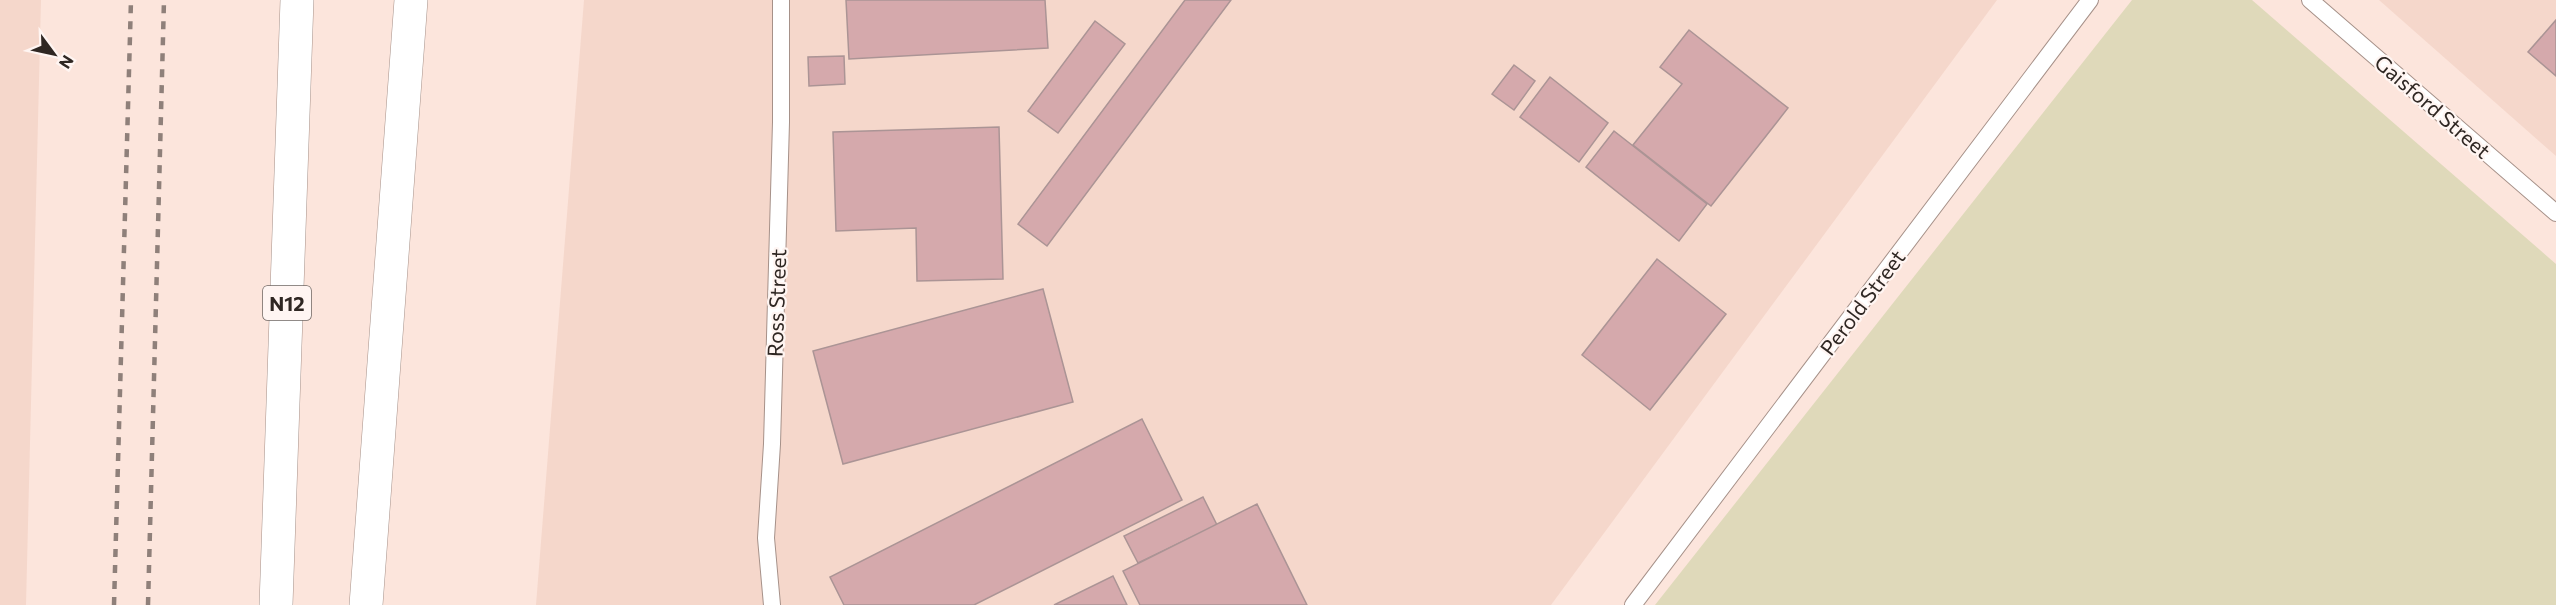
<svg xmlns="http://www.w3.org/2000/svg" width="2556" height="605" viewBox="0 0 2556 605" font-family="Commissioner,sans-serif">
<style>
.built{fill:#f5d7cb}
.green{fill:#dfd9ba}
.building{fill:#d5a9ac;stroke:#ab9495;stroke-width:1.5}
.lines{fill:none;stroke-linecap:round;stroke-linejoin:round}
.lane-casing{stroke:#a69189;stroke-width:18}
.highway-casing{stroke:#a69189;stroke-width:34}
.lane{stroke:#fff;stroke-width:16}
.highway{stroke:#fff;stroke-width:33}
.rail{stroke:#8f807a;stroke-width:4.5;stroke-dasharray:8 8;stroke-linecap:butt}
.labels{text-anchor:middle;dominant-baseline:central;stroke-width:4.5;stroke-linejoin:round;paint-order:stroke}
.shield{fill:#fff5f2;stroke:#6d6561;stroke-width:1.5}
.shield-label{font-size:20px;font-weight:bold;fill:#2f2723}
.street-label{font-size:21px;fill:#2f2723;stroke:#fff5f2}
</style>
<rect width="100%" height="100%" fill="#fce5dc"/>
<g class="built">
<path d="M0 0H41L26 605H0Z"/>
<path d="M584 0H1997L1551 605H536Z"/>
<path d="M2379 0H2556V156Z"/>
</g>
<path class="green" d="M2132 0H2252L2556 264V605H1655Z"/>
<g class="building">
<path d="M846 0H1045L1048 48 849 59Z"/>
<path d="M1185 0H1231L1047 246 1018 224Z"/>
<path d="M2556 20V76L2528 52Z"/>
<path d="M1095 21 1125 44 1058 133 1028 111Z"/>
<path d="M1689 30 1788 108 1711 206 1633 145 1682 84 1660 67Z"/>
<path d="M844 56 845 84 809 86 808 57Z"/>
<path d="M1514 65 1535 81 1514 110 1492 94Z"/>
<path d="M1550 77 1608 123 1579 162 1520 117Z"/>
<path d="M999 127 1003 279 917 281 916 228 836 231 833 132Z"/>
<path d="M1614 131 1707 204 1679 241 1586 167Z"/>
<path d="M1657 259 1726 314 1650 410 1582 355Z"/>
<path d="M1043 289 1073 402 843 464 813 351Z"/>
<path d="M1142 419 1182 500 974 605H844L830 577Z"/>
<path d="M1203 497 1217 525 1138 563 1124 536Z"/>
<path d="M1257 504 1307 605H1140L1123 571Z"/>
<path d="M1113 576 1127 605H1054Z"/>
</g>
<g class="lines">
<defs>
<g id="lane">
<path d="M2310 0 2556 213"/>
<path d="M772 605 766 538 772 444 781 122V0"/>
<path d="M1633 605 2090 0"/>
</g>
<g id="highway">
<path d="M276 605 297 0"/>
<path d="M366 605 411 0"/>
</g>
</defs>
<use href="#lane" class="lane-casing"/>
<use href="#highway" class="highway-casing"/>
<use href="#lane" class="lane"/>
<use href="#highway" class="highway"/>
<g class="rail">
<path d="M114 605 131 0"/>
<path d="M148 605 164 0"/>
</g>
</g>
<g class="labels">
<rect class="shield" x="263" y="286" width="48" height="34" rx="4.5"/>
<g class="shield-label">
<text x="287" y="303">N12</text>
</g>
<g class="street-label">
<text transform="translate(2433 106) rotate(41)">Gaisford Street</text>
<text transform="translate(1862 302) rotate(-53)">Perold Street</text>
<text transform="translate(776 303) rotate(-88)">Ross Street</text>
</g>
</g>
<g transform="translate(54 54) rotate(123)" stroke="#fff5f2" stroke-width="4.5" paint-order="stroke">
<path d="M0-4.5L10 22L0 15L-10 22Z" fill="#2f2723"/>
<text y="-9" font-size="16" font-weight="bold" text-anchor="middle" fill="#2f2723">N</text>
</g>
</svg>
